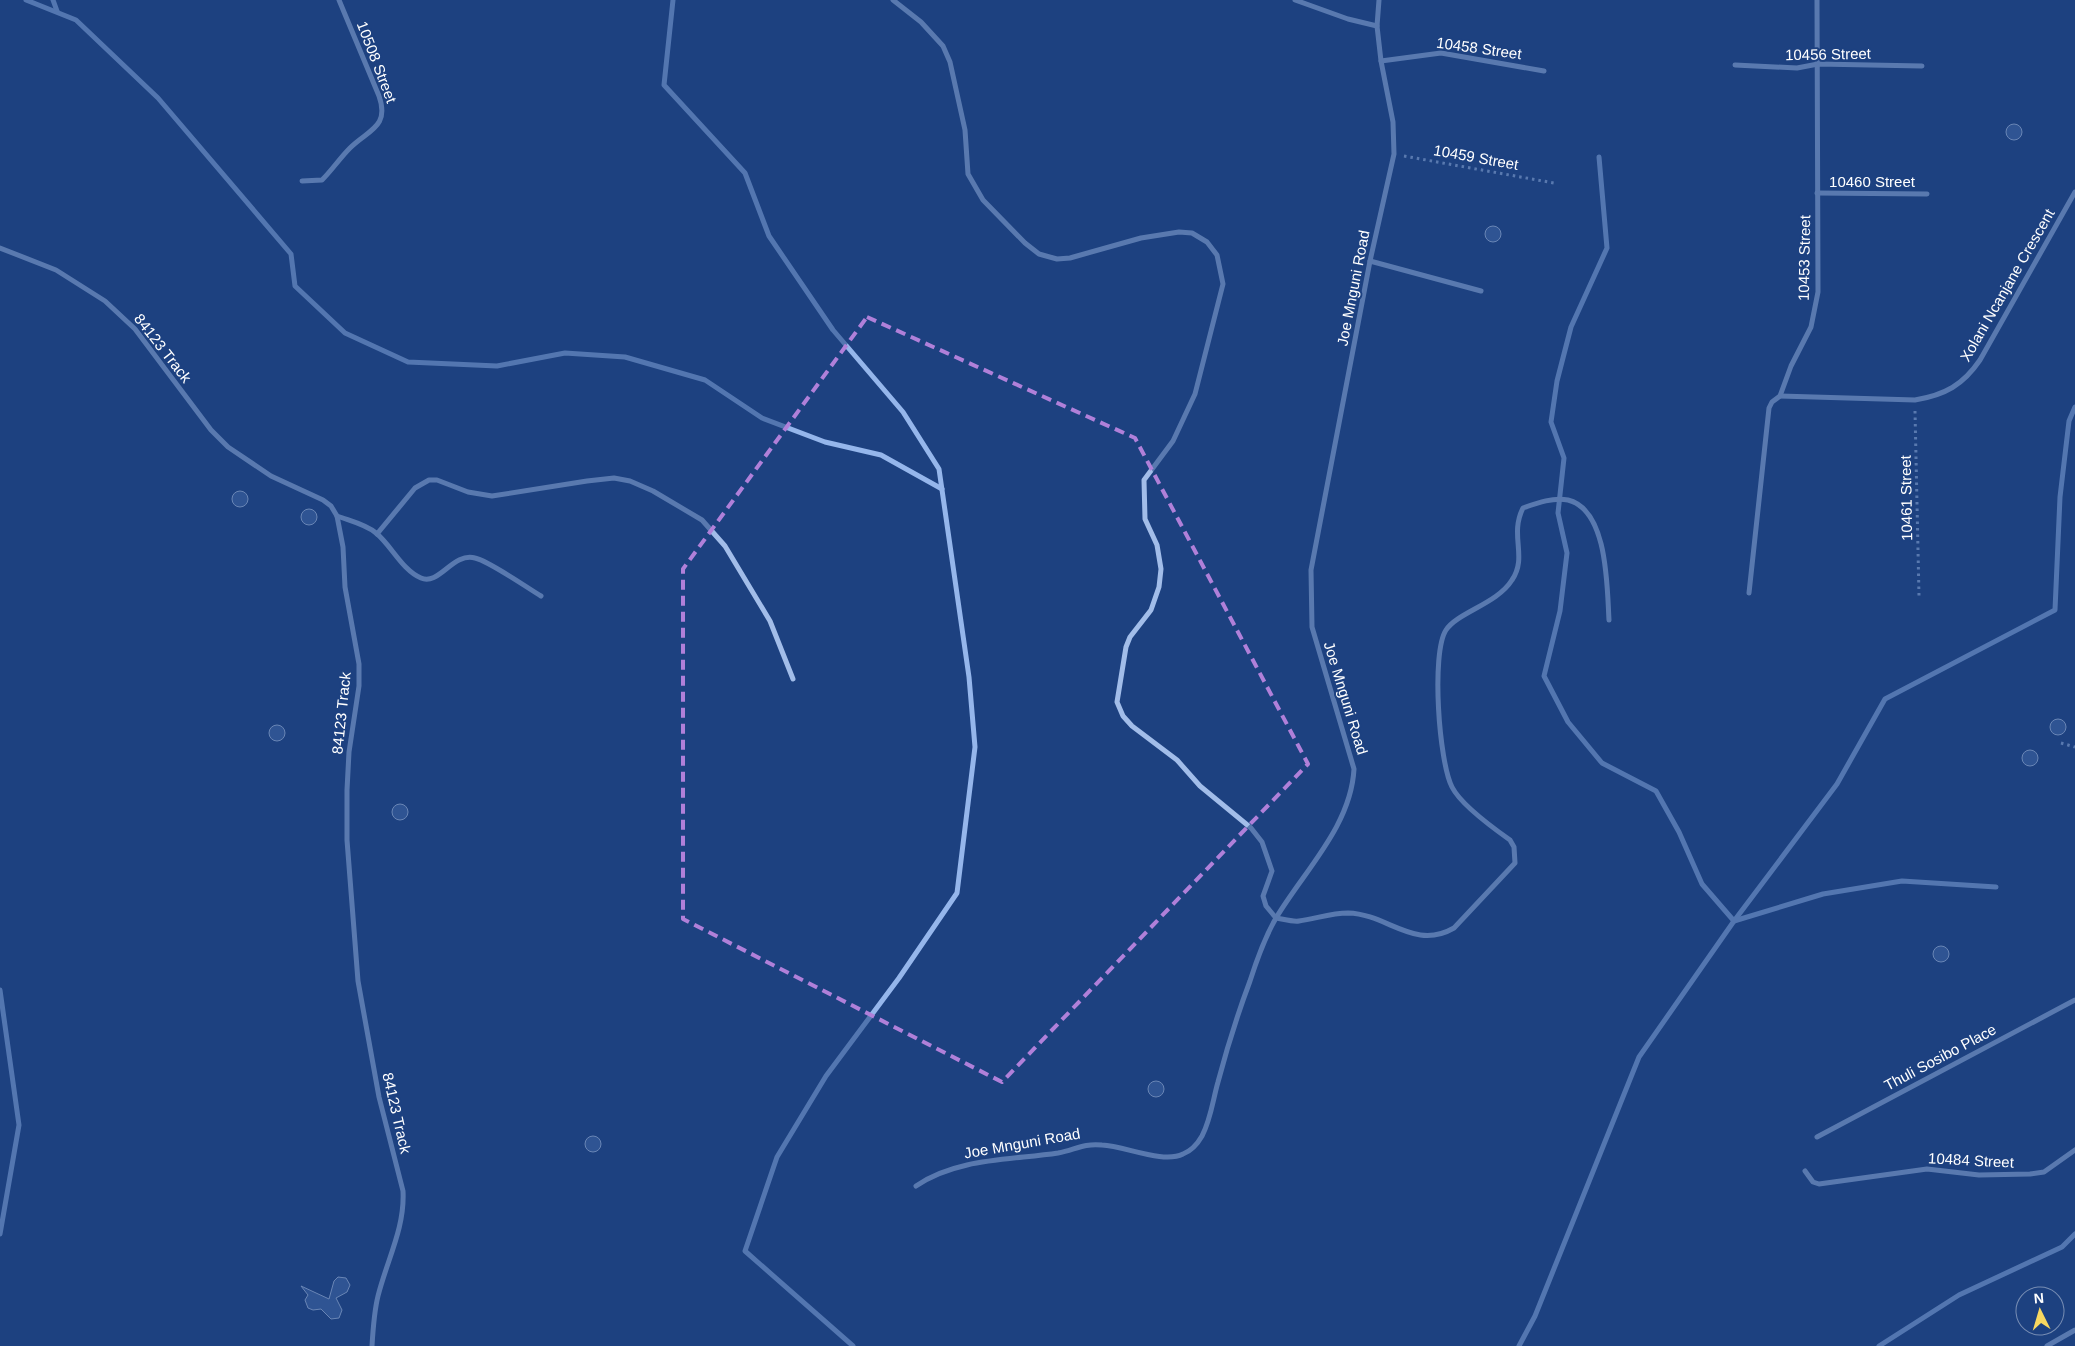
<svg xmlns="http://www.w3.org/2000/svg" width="2075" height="1346" viewBox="0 0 2075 1346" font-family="Helvetica,sans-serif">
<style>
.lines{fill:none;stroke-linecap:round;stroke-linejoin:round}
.stream{stroke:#95b6eb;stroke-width:5}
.building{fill:#456baa;stroke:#c6d8f7}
.path{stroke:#a2bde9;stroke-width:3;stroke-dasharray:2.5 4;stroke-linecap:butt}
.minor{stroke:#a2bde9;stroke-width:5}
.marked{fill:none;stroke:#b080d9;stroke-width:4;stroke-dasharray:10 6;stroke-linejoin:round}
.labels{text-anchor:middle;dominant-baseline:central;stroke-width:4;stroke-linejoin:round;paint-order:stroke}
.street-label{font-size:15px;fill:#fff;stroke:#1d4180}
</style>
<rect width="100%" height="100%" fill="#1d4180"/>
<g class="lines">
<g class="stream">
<path d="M26 0 76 20 158 98 291 254 295 286 345 333 408 362 497 366 565 353 625 357 705 380 762 418 825 442 881 455 942 489"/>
<path d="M53 0 57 11"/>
<path d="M673 0 664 85 745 173 769 236 833 330 903 412 939 469 969 677 975 747 957 893 899 978 826 1076 777 1157 745 1251 853 1346"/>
<path d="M1599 157 1607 248 1571 327 1557 381 1551 422 1564 458 1558 513 1567 553 1560 611 1544 676 1568 722 1602 763 1656 791 1679 832 1702 884 1734 921 1823 894 1902 881 1996 887"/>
<path d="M0 990 19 1125 0 1234"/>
<path d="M1519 1346 1535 1316 1639 1057 1734 921 1837 784 1885 699 2055 610 2060 497 2069 421 2075 407"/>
<path d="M1879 1346 1959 1295 2062 1247 2075 1234"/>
</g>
</g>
<g class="building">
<circle cx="2014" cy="132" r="8"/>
<circle cx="1493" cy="234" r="8"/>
<circle cx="240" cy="499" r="8"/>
<circle cx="309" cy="517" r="8"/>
<circle cx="2058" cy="727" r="8"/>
<circle cx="277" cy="733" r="8"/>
<circle cx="2030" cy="758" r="8"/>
<circle cx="400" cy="812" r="8"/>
<circle cx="1941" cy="954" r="8"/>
<circle cx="1156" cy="1089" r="8"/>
<circle cx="593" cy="1144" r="8"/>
<path d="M338 1277 346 1278 350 1285 347 1292 336 1298 342 1310 339 1318 331 1319 321 1309 313 1310 308 1308 305 1300 308 1295 301 1286 329 1299 334 1281Z"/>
</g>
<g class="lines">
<g class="path">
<path d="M1404 156 1554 183"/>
<path d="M1915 411 1919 596"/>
<path d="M2061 743 2075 747"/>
</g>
<g class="minor">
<path d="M893 0 921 22 943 46 950 62 965 130 968 174 983 200 1025 243 1039 254 1057 259 1070 258 1141 238 1179 232 1192 233 1207 242 1217 255 1223 284 1195 394 1173 441 1144 480 1145 519 1157 545 1161 569 1159 587 1151 610 1130 637 1126 647 1117 702 1123 716 1132 726 1177 760 1200 786 1251 828 1262 842 1272 871 1263 896 1266 906 1276 918C1283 919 1292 922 1299 921 1315 919 1331 913 1348 913 1388 914 1414 951 1454 928L1515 863 1514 847 1510 840C1493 828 1461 805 1452 787 1439 762 1431 653 1446 630 1458 612 1497 604 1512 580 1528 556 1509 536 1523 508 1537 503 1553 497 1568 500 1608 510 1607 587 1609 620"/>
<path d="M1295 0 1348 19 1377 26"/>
<path d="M1381 61 1441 53 1544 71"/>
<path d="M1735 65 1797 68 1818 64 1922 66"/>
<path d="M302 181 322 180C332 170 340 158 350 148 368 130 390 127 379 96L339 0"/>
<path d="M1817 193 1927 194"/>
<path d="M0 248 56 270 105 301 135 329 211 430 228 447 271 476 323 500 331 506 337 516 343 547 345 587 359 664V686L349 752 347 790V840L358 981 379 1097 403 1191C405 1228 387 1260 378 1296 374 1312 373 1329 372 1346"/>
<path d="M1370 261 1481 291"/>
<path d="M1780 396 1915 400C1945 395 1963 385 1980 360L2075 192"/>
<path d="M337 516C350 521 365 524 376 533 391 545 402 570 421 578 439 586 453 552 475 558 489 561 526 587 541 596"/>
<path d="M377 534 415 488 429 480H437L468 492 492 496 587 481 614 478 630 481 653 491 702 520 725 546 770 621 793 679"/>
<path d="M1749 593 1769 408 1772 402 1780 396 1791 366 1811 327 1818 292 1817 0"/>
<path d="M1817 1137 2075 1000"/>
<path d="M1805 1171 1813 1182 1819 1184 1927 1169 1979 1175 2030 1174 2044 1172 2075 1150"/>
<path d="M916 1186C956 1158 1012 1160 1058 1153 1075 1150 1083 1143 1102 1145 1125 1146 1163 1164 1183 1154 1191 1151 1198 1143 1202 1136 1211 1119 1213 1099 1218 1082 1227 1048 1238 1013 1250 981 1257 959 1265 937 1276 918 1304 871 1351 826 1354 769L1312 627 1311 570 1370 261 1394 154 1393 122 1381 61 1377 26 1379 0"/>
<path d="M2047 1346 2075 1330"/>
</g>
</g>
<path d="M0 0H2075V1346H0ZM867 317 1135 438 1308 764 1002 1082 683 919V569Z" fill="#1d4180" fill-opacity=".55" fill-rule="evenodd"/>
<path class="marked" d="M867 317 1135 438 1308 764 1002 1082 683 919V569Z"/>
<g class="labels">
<g class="street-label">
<text transform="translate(1479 48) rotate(8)">10458 Street</text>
<text transform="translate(1828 54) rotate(-1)">10456 Street</text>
<text transform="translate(377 62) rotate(69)">10508 Street</text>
<text transform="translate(1476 157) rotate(10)">10459 Street</text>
<text x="1872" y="181">10460 Street</text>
<text transform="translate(1804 258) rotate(-89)">10453 Street</text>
<text transform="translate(2007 285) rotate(-60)">Xolani Ncanjane Crescent</text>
<text transform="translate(1353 288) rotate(-79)">Joe Mnguni Road</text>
<text transform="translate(163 348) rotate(52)">84123 Track</text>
<text transform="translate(1906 498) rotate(-91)">10461 Street</text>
<text transform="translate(1346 698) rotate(73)">Joe Mnguni Road</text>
<text transform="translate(341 713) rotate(-84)">84123 Track</text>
<text transform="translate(1940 1057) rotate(-28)">Thuli Sosibo Place</text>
<text transform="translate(397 1113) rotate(77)">84123 Track</text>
<text transform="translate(1022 1143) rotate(-10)">Joe Mnguni Road</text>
<text transform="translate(1971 1160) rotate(3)">10484 Street</text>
</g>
</g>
<g transform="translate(2040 1311) rotate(355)"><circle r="24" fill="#1d4180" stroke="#778db3"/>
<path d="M0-4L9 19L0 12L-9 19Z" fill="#f8d860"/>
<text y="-8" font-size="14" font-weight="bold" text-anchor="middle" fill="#ffffff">N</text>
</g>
</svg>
